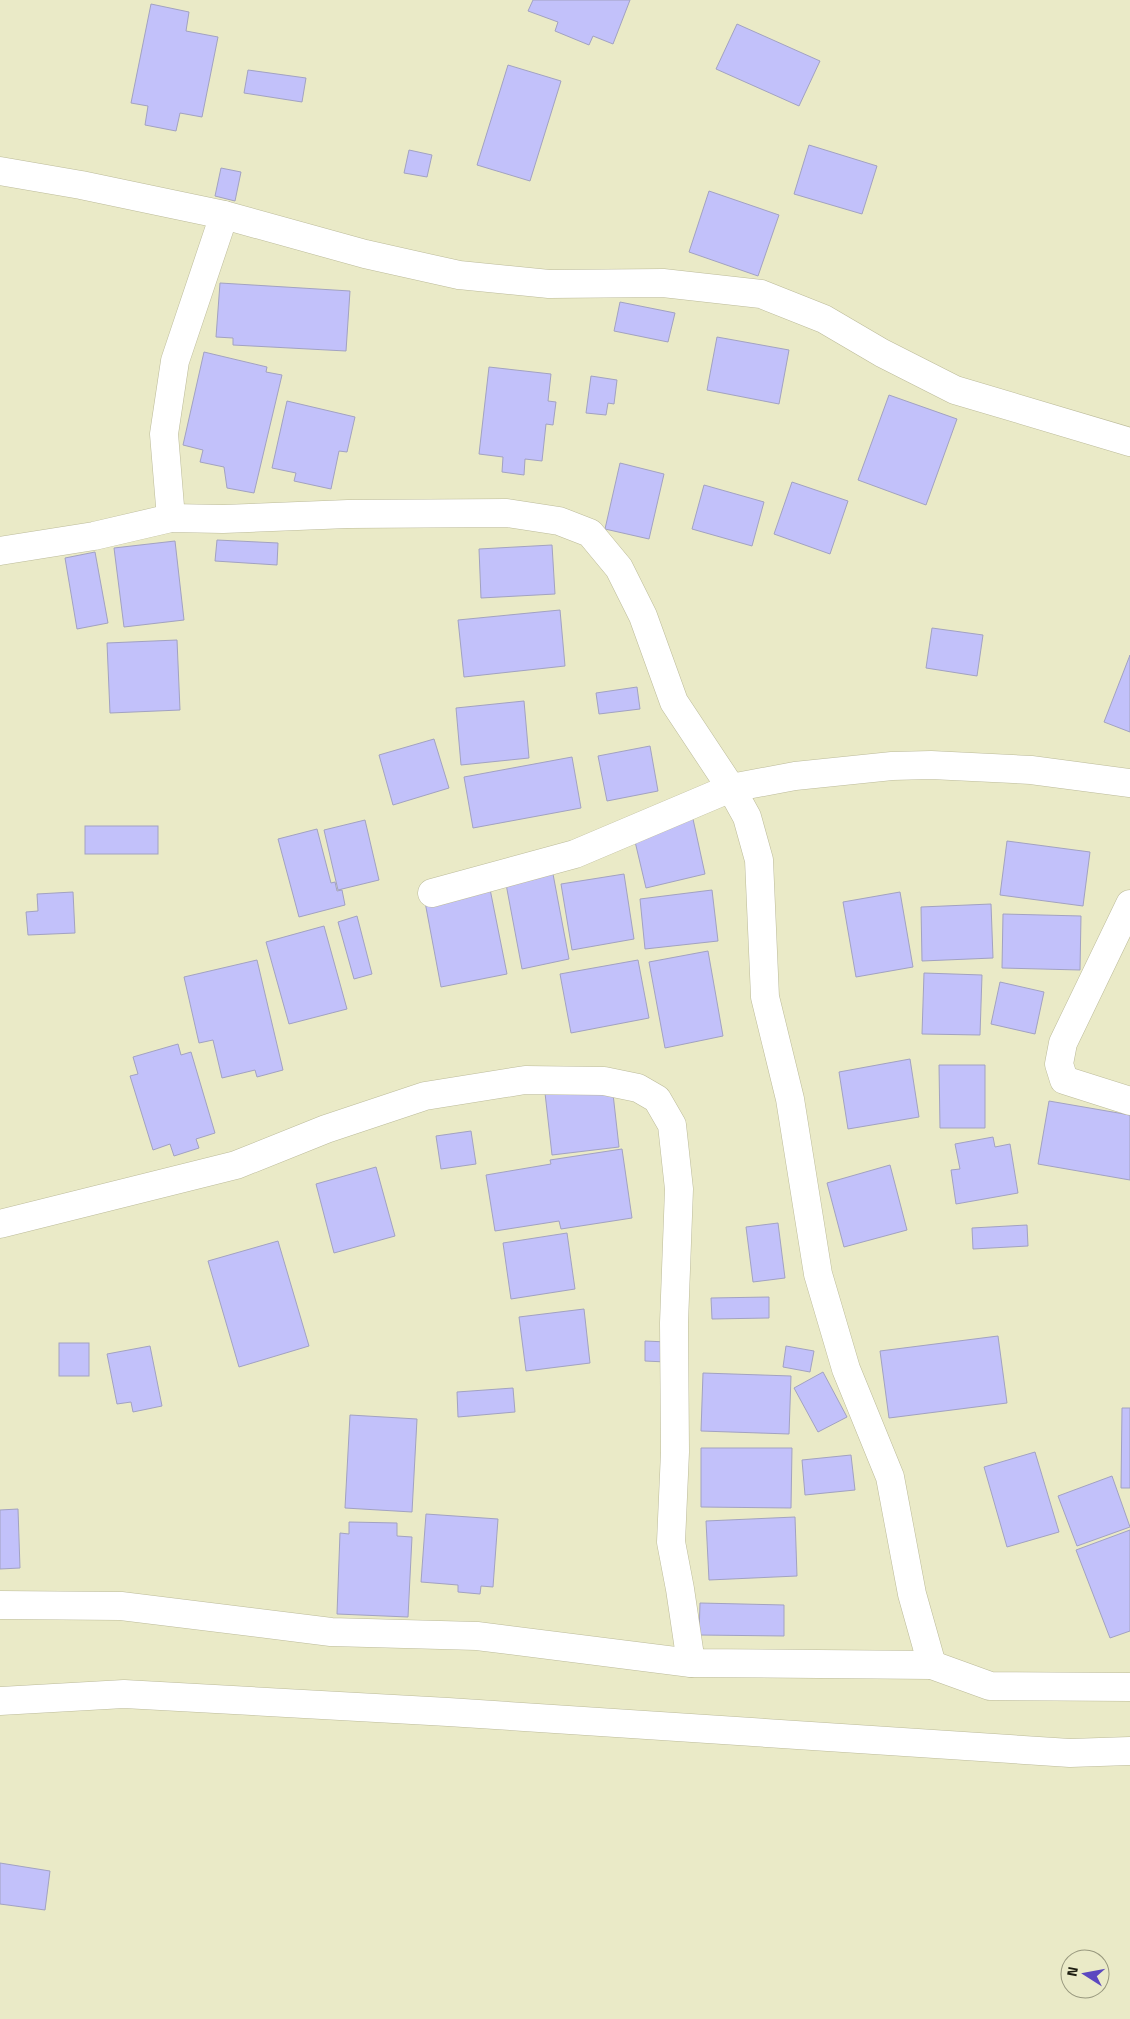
<svg xmlns="http://www.w3.org/2000/svg" width="1130" height="2019" viewBox="0 0 1130 2019" font-family="'Titillium Web',sans-serif">
<style>
.building{fill:#c2c1fa;stroke:#a2a2c1}
.lines{fill:none;stroke-linecap:round;stroke-linejoin:round}
.street-casing{stroke:#bcbb9a;stroke-width:29}
.street{stroke:#fff;stroke-width:28}
</style>
<rect width="100%" height="100%" fill="#eaeac7"/>
<g class="building">
<path d="M533 0H630L613 44 593 36 589 45 555 31 558 22 528 11Z"/>
<path d="M151 4 189 12 186 31 218 37 202 117 180 113 176 131 145 125 148 106 131 103Z"/>
<path d="M737 24 820 61 799 106 716 69Z"/>
<path d="M508 65 561 81 530 181 477 165Z"/>
<path d="M248 70 306 78 302 102 244 93Z"/>
<path d="M809 145 877 166 862 214 794 194Z"/>
<path d="M409 150 432 155 427 177 404 173Z"/>
<path d="M221 168 241 172 235 201 215 196Z"/>
<path d="M709 191 779 215 758 276 689 252Z"/>
<path d="M220 283 350 291 346 351 233 345V338L216 337Z"/>
<path d="M620 302 675 313 668 342 614 331Z"/>
<path d="M717 337 789 350 779 404 707 390Z"/>
<path d="M204 352 267 367 266 372 282 375 254 493 227 488 224 467 200 462 203 450 183 445Z"/>
<path d="M489 367 551 374 548 401 556 402 553 425 546 424 542 461 525 459 524 475 502 472 503 457 479 454Z"/>
<path d="M591 376 617 380 614 404 608 403 606 415 586 413Z"/>
<path d="M889 395 957 419 926 505 858 480Z"/>
<path d="M287 401 355 417 347 452 339 451 331 489 294 481 296 473 272 468Z"/>
<path d="M620 463 664 474 649 539 605 529Z"/>
<path d="M792 482 848 501 830 554 774 534Z"/>
<path d="M704 485 764 502 752 546 692 529Z"/>
<path d="M217 540 278 543 277 565 215 561Z"/>
<path d="M175 541 184 620 124 627 114 548Z"/>
<path d="M552 545 555 594 481 598 479 549Z"/>
<path d="M95 552 108 623 77 629 65 558Z"/>
<path d="M560 610 565 666 464 677 458 620Z"/>
<path d="M932 628 983 635 977 676 926 668Z"/>
<path d="M177 640 180 710 110 713 107 643Z"/>
<path d="M1130 655V732L1104 722Z"/>
<path d="M637 687 640 709 599 714 596 693Z"/>
<path d="M524 701 529 758 461 765 456 708Z"/>
<path d="M434 739 449 788 393 805 379 755Z"/>
<path d="M650 746 658 791 607 801 598 756Z"/>
<path d="M572 757 581 808 473 828 464 777Z"/>
<path d="M693 819 705 874 646 888 633 833Z"/>
<path d="M365 820 379 880 338 890 324 830Z"/>
<rect x="85" y="826" width="73" height="28"/>
<path d="M317 829 331 883 335 882 337 891 342 890 345 905 299 917 278 839Z"/>
<path d="M1007 841 1090 852 1083 906 1000 895Z"/>
<path d="M553 874 569 959 522 969 506 884Z"/>
<path d="M624 874 634 939 572 950 561 884Z"/>
<path d="M490 889 507 974 441 987 425 902Z"/>
<path d="M712 890 718 941 645 949 640 899Z"/>
<path d="M73 892 75 933 28 935 26 912 38 911 37 894Z"/>
<path d="M900 892 913 967 856 977 843 902Z"/>
<path d="M991 904 993 958 922 961 921 907Z"/>
<path d="M1003 914 1081 916 1080 970 1002 968Z"/>
<path d="M357 916 372 974 354 979 338 922Z"/>
<path d="M324 926 347 1009 289 1024 266 942Z"/>
<path d="M708 951 723 1036 665 1048 649 962Z"/>
<path d="M257 960 283 1070 257 1077 255 1070 222 1078 213 1040 199 1043 184 977Z"/>
<path d="M638 960 649 1018 571 1033 560 974Z"/>
<path d="M924 973 982 975 980 1035 922 1034Z"/>
<path d="M1000 982 1044 992 1035 1034 991 1024Z"/>
<path d="M178 1044 181 1055 191 1052 215 1133 196 1139 199 1148 174 1156 170 1144 153 1150 130 1076 138 1074 133 1057Z"/>
<path d="M910 1059 919 1117 848 1129 839 1072Z"/>
<path d="M939 1065H985V1128H940Z"/>
<path d="M612 1085 619 1147 552 1155 545 1093Z"/>
<path d="M1049 1101 1130 1115V1180L1038 1164Z"/>
<path d="M471 1131 476 1164 441 1169 436 1136Z"/>
<path d="M993 1137 995 1147 1010 1144 1018 1193 956 1204 951 1170 960 1169 955 1144Z"/>
<path d="M622 1149 632 1218 561 1229 559 1221 495 1231 486 1175 551 1164 550 1160Z"/>
<path d="M890 1165 907 1230 844 1247 827 1183Z"/>
<path d="M376 1167 395 1236 334 1253 316 1184Z"/>
<path d="M778 1223 785 1278 753 1282 746 1227Z"/>
<path d="M1027 1225 1028 1246 973 1249 972 1228Z"/>
<path d="M567 1233 575 1289 511 1299 503 1243Z"/>
<path d="M278 1241 309 1346 239 1367 208 1261Z"/>
<path d="M769 1297V1318L712 1319 711 1298Z"/>
<path d="M584 1309 590 1363 526 1371 519 1317Z"/>
<path d="M998 1336 1007 1403 889 1418 880 1351Z"/>
<path d="M645 1341 667 1342 666 1362 645 1361Z"/>
<rect x="59" y="1343" width="30" height="33"/>
<path d="M150 1346 162 1406 133 1412 131 1402 117 1404 107 1354Z"/>
<path d="M786 1346 814 1351 810 1372 783 1367Z"/>
<path d="M823 1372 847 1417 818 1432 794 1388Z"/>
<path d="M703 1373 791 1376 789 1434 701 1431Z"/>
<path d="M513 1388 515 1412 458 1417 457 1392Z"/>
<path d="M1122 1408H1130V1488H1121Z"/>
<path d="M350 1415 417 1419 412 1512 345 1508Z"/>
<path d="M701 1448H792L791 1508 701 1507Z"/>
<path d="M1035 1452 1059 1532 1007 1547 984 1467Z"/>
<path d="M851 1455 855 1490 805 1495 802 1460Z"/>
<path d="M1112 1476 1130 1527 1077 1546 1058 1496Z"/>
<path d="M18 1509 20 1568 0 1569V1510Z"/>
<path d="M426 1514 498 1519 493 1587 481 1586 480 1594 458 1592V1585L421 1582Z"/>
<path d="M795 1517 797 1576 709 1580 706 1521Z"/>
<path d="M349 1522 397 1523V1536L412 1537 408 1617 337 1614 340 1533 349 1534Z"/>
<path d="M1130 1530V1631L1110 1638 1076 1550Z"/>
<path d="M700 1603 784 1605V1636L699 1635Z"/>
<path d="M0 1863 50 1871 45 1910 0 1904Z"/>
</g>
<g class="lines">
<defs>
<g id="street">
<path d="M0 171 81 185 224 215 365 254 459 275 549 284 663 283 761 294 824 319 882 353 955 390 1130 442"/>
<path d="M171 518 164 434 175 361 224 215"/>
<path d="M0 551 94 536 171 518 223 519 348 514 507 513 559 521 590 533 619 568 643 616 674 702 731 788 747 817 759 860 765 997 790 1099 818 1274 846 1369 890 1477 912 1594 932 1665"/>
<path d="M432 893 575 854 731 788 795 776 892 766 931 765 1031 770 1130 783"/>
<path d="M1130 904 1063 1043 1059 1064 1064 1080 1130 1101"/>
<path d="M0 1224 236 1165 326 1129 425 1096 525 1080 604 1081 638 1088 657 1099 672 1125 679 1189 674 1323 675 1452 671 1542 680 1589 691 1663"/>
<path d="M0 1605 121 1606 331 1632 477 1636 691 1663 932 1665 990 1686 1130 1687"/>
<path d="M0 1701 124 1694 448 1712 1070 1753 1130 1751"/>
</g>
</defs>
<use href="#street" class="street-casing"/>
<use href="#street" class="street"/>
</g>
<g transform="translate(1085 1974) rotate(281)"><circle r="24" fill="#eaeac7" stroke="#98987e"/>
<path d="M0-4L9 19L0 12L-9 19Z" fill="#5c48c0"/>
<text y="-8" font-size="14" font-weight="bold" text-anchor="middle" fill="#1d1d11">N</text>
</g>
</svg>
